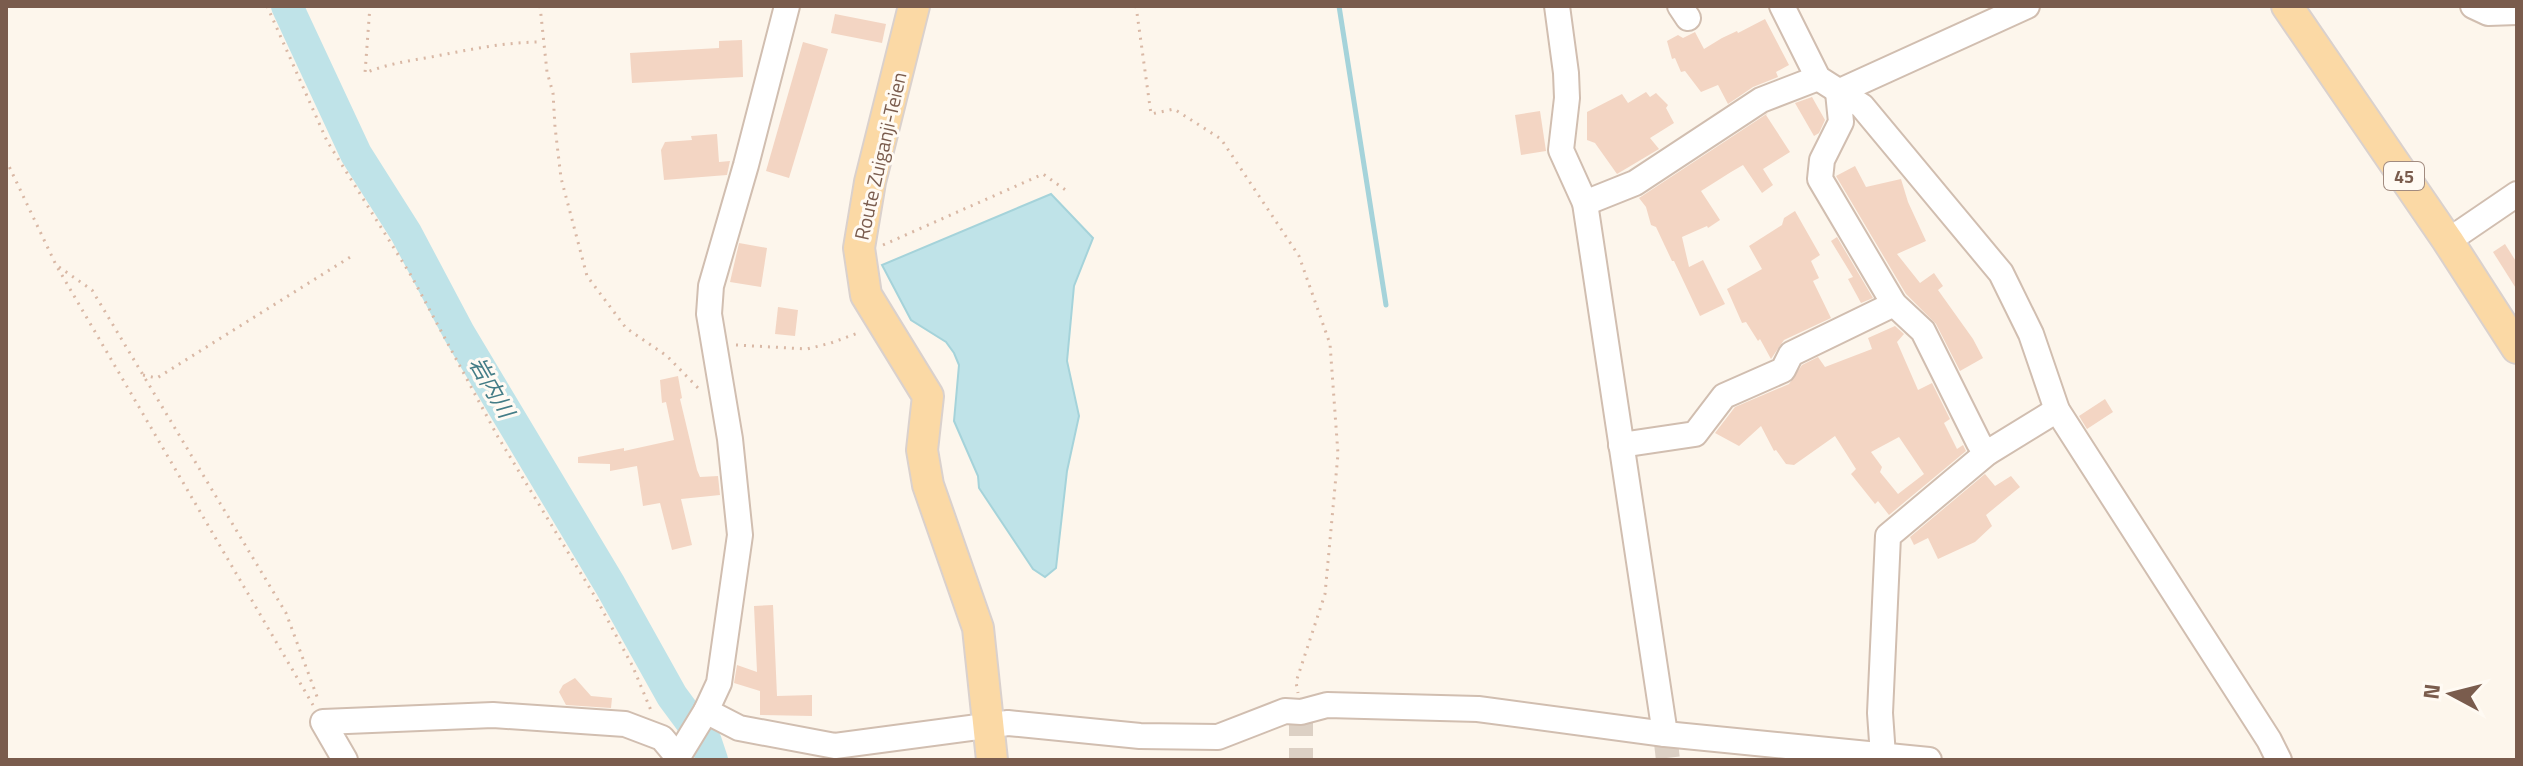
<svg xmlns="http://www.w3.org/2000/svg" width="2523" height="766" viewBox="0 0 2523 766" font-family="'Titillium Web','Noto Sans JP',sans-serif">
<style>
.water{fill:#bfe3e8;stroke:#a5d3da;stroke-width:2}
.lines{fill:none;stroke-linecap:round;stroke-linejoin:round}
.stream{stroke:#a5d3da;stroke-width:5}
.river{stroke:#bfe3e8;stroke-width:32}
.building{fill:#f3d5c3;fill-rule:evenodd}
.minor-tunnel{stroke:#dcd0c4;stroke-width:24;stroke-dasharray:24 12;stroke-linecap:butt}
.minor-casing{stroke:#d1beb0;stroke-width:28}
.major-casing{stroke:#dad1cd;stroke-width:34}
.path{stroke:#d9b8a5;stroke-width:3;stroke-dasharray:2 6;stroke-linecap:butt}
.minor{stroke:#fff;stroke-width:24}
.major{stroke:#fbd9a5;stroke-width:30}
.labels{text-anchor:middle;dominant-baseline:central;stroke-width:6;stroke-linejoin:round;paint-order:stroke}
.shield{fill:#fffaf3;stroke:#a28b7f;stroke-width:2}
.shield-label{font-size:18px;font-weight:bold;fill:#7a5c4d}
.street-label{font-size:20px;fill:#7a5c4d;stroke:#fffaf3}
.water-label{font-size:22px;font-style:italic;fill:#437c86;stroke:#fffaf3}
</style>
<rect width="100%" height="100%" fill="#fdf6ec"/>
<path class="water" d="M1051 194 1093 238 1074 286 1067 361 1079 416 1067 471 1056 568 1045 577 1033 569 979 488 978 476 954 421 959 365 954 353 946 342 911 320 882 265Z"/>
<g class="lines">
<path class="stream" d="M1339 6 1386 305"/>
<path class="river" d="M287 6 356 154 406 233 459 333 610 585 672 696 706 742 712 760"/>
</g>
<g class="building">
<path d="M835 14 886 24 882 43 831 33Z"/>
<path d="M1765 19 1789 65 1776 72 1778 77 1753 87 1728 104 1718 85 1701 92 1685 71 1681 72 1675 58 1672 59 1667 41 1678 35 1683 38 1695 32 1704 49 1722 38 1737 31 1738 33Z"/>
<path d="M742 40 743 77 632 83 630 53 719 48V41Z"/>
<path d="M803 42 828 49 789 178 766 171Z"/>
<path d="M1646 92 1650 97 1656 93 1668 105 1666 108 1674 123 1650 138 1659 149 1617 174 1595 143 1587 140V112L1622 94 1628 103Z"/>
<path d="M1812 97 1825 120 1819 133 1814 136 1795 103Z"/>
<path d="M1540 111 1546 151 1521 155 1515 115Z"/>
<path d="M1768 113 1766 115 1790 152 1763 169 1773 185 1762 193 1743 165 1731 172 1701 191 1720 220 1708 228 1707 226 1682 237 1689 267 1703 260 1725 304 1700 316 1674 261H1672L1656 227 1651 225 1646 207 1639 198Z"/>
<path d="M717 134 719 162 730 161 727 175 664 180 661 150 665 142 692 140 691 136Z"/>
<path d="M1855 166 1866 187 1901 179 1908 202 1926 241 1897 254 1920 283 1934 273 1943 286 1938 290 1973 339 1983 358 1960 371 1936 324 1906 294 1836 176Z"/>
<path d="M1795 211 1820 255 1811 261 1819 278 1813 281 1831 318 1784 340 1771 359 1760 339 1758 341 1746 322 1742 323 1727 289 1762 269 1749 246 1782 225 1784 218Z"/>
<path d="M1837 237 1873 298 1861 303 1848 279 1853 277 1831 241Z"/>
<path d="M739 243 767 248 761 287 730 282Z"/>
<path d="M2505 244 2517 263V290L2493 252Z"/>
<path d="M778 307 798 310 795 336 775 334Z"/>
<path d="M1895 326 1904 334 1897 342 1918 390 1932 383 1950 419 1944 423 1957 449 1963 445 1966 451 1889 515 1878 501 1875 504 1851 474 1856 469 1835 436 1794 465 1786 464 1776 450 1774 451 1761 426 1739 446 1715 433 1735 407 1789 384 1802 365 1818 357 1825 367 1872 349 1868 338ZM1899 437 1924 474 1898 494 1880 472 1882 467 1871 452Z"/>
<path d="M678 376 682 398 680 399 697 470 700 477 718 476 720 495 681 499 692 545 672 550 660 503 643 506 637 466 610 471V464L578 463V457L624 448V451L674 440 666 402 662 403 660 380Z"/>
<path d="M2105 399 2113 412 2087 429 2079 416Z"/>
<path d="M1985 474 1995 486 2011 476 2020 487 1986 515 1992 526 1975 542 1938 559 1928 538 1914 545 1910 537Z"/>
<path d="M773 605 777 696 812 695V716L760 715V691L734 683 737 665 757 672 754 606Z"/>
<path d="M575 678 591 696 612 698 611 708 566 705 559 692 563 685Z"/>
</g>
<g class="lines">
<g class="minor-tunnel">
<path d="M1301 712V760"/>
<path d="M1665 734 1668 760"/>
</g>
<defs>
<g id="minor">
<path d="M1557 6 1566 73 1567 98 1561 150 1585 203 1665 734"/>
<path d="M1680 6 1688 18"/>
<path d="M1782 6 1818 78 1862 106 2001 273 2031 334 2057 410 2269 740 2279 760"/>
<path d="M2473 6 2488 13 2517 12"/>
<path d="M1838 92 1841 122 1822 160 1820 179 1894 304 1923 331 1979 443 1987 453"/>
<path d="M1838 92 2027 6"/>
<path d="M1585 203 1635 183 1761 100 1818 78"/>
<path d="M2448 241 2517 194"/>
<path d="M1621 445 1695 434 1724 396 1783 370 1791 354 1894 304"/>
<path d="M706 711 739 728 835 746 1008 723 1140 736 1218 737 1285 711 1301 712 1327 705 1478 709 1665 734 1929 760"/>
<path d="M1883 756 1880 713 1888 536 1987 453 2057 410"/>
<path d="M345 760 323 722 493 715 625 724 662 738 677 756"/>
<path d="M676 760 706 711 719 683 740 535 730 439 709 314 711 286 746 165 787 6"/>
</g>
<g id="major">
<path d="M914 6 870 182 859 248 866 295 928 396 922 450 928 485 978 628 992 760"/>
<path d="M2287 6 2448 241 2517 348"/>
</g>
</defs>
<use href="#minor" class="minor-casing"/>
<use href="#major" class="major-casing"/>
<g class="path">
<path d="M267 6 327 141 412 277 498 437 597 600 633 667 652 713"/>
<path d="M370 6 365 73C387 64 408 61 431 57 468 50 504 42 542 42"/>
<path d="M540 6 547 72 553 93 555 127 561 178 587 276 626 328 667 356 699 389"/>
<path d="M1136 6 1151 114 1174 109 1221 139 1299 256 1330 344 1338 454 1325 594 1296 682 1298 693"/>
<path d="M6 160 56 265 313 705"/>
<path d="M883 245 1043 174 1067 191"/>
<path d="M59 267 92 290 286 613 319 702"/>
<path d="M736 345 807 349 831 343 858 333"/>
<path d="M143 375 157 378 355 254"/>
</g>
<use href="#minor" class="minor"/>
<use href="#major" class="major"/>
</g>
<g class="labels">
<rect class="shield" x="2384" y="162" width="40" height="28" rx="6"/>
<g class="shield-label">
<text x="2404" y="176">45</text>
</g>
<g class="street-label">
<text transform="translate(880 156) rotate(-77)">Route Zuiganji-Teien</text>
</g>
<g class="water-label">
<text transform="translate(492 387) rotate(60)">岩内川</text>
</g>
</g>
<rect width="2523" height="766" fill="none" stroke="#7a5c4d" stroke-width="16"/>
<g transform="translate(2451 694) rotate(277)" stroke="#fffaf3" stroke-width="6" paint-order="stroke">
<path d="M0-6L14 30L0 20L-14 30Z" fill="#7a5c4d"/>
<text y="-12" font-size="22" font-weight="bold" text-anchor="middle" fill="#7a5c4d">N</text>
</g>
</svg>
